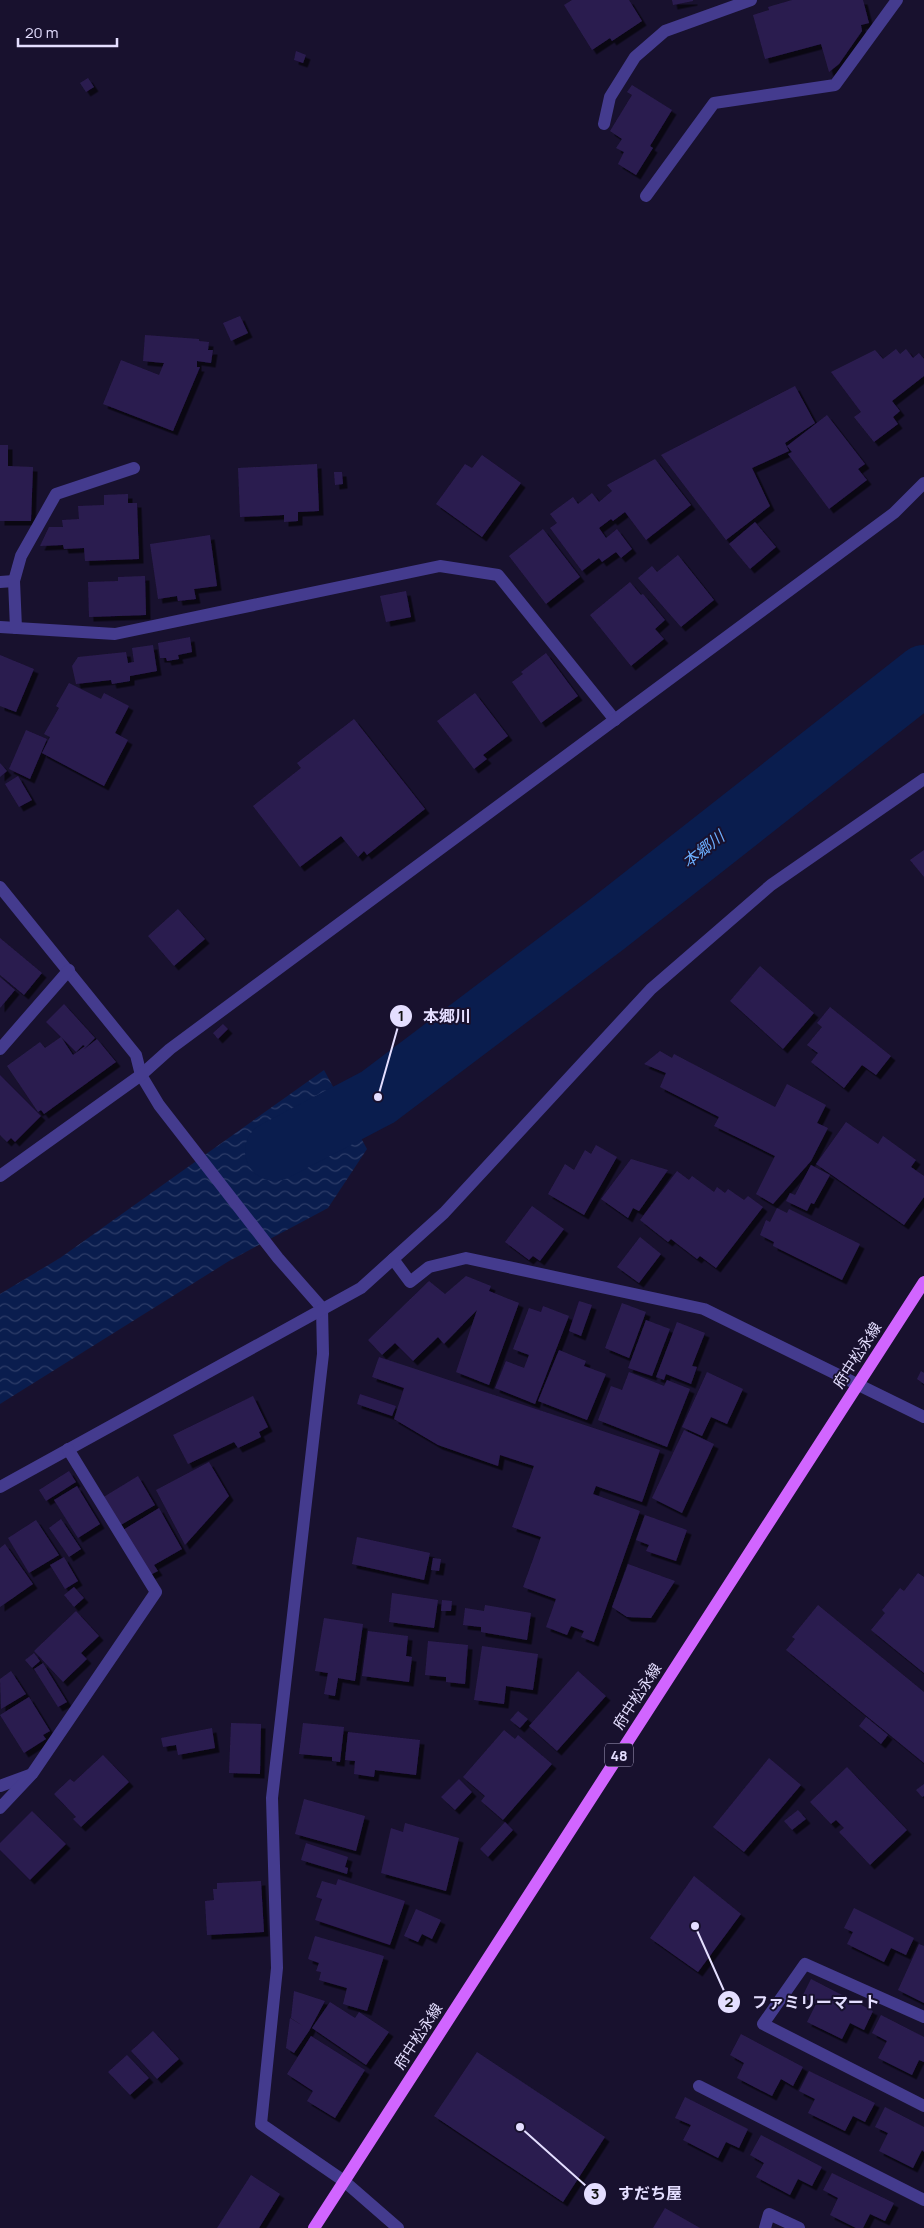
<svg xmlns="http://www.w3.org/2000/svg" width="924" height="2228" viewBox="0 0 924 2228" font-family="Manrope,'Noto Sans JP',sans-serif">
<style>
.water{fill:url(#water-waves)}
.lines{fill:none;stroke-linecap:round;stroke-linejoin:round}
.river{stroke:#0a1d4e;stroke-width:60}
.building{fill:#2b1c4f;filter:url(#shadow)}
.minor{stroke:#443b8e;stroke-width:12}
.major{stroke:#d165ff;stroke-width:12}
.labels{text-anchor:middle;dominant-baseline:central;stroke-width:4;stroke-linejoin:round;paint-order:stroke}
.shield{fill:#18112e;stroke:#a7a0c0;stroke-width:1}
.shield-label{font-size:14px;font-weight:bold;fill:#e4deff}
.street-label{font-size:15px;fill:#e4deff;stroke:#18112e}
.water-label{font-size:16px;font-style:italic;fill:#6cafff;stroke:#18112e}
.leader{fill:none;stroke:#e4deff;stroke-width:2}
.callout-dot{fill:#e4deff;stroke:#18112e;stroke-width:2}
.mark-label{font-size:15px;text-anchor:middle;font-weight:bold;fill:#111}
.callout-label{font-size:16px;text-anchor:middle;font-weight:bold;fill:#e4deff;stroke:#18112e;stroke-width:4;stroke-linejoin:round;paint-order:stroke}
</style>
<defs>
<pattern id="water-waves" width="16" height="10" patternUnits="userSpaceOnUse" patternTransform="scale(1.25)"><rect width="16" height="10" fill="#0a1d4e"/><path d="M0 5q4-4 8 0t8 0" fill="none" stroke="#2e3d69"/></pattern>
<filter id="shadow"><feDropShadow dx="4.5" dy="4.5" stdDeviation="0" flood-color="#0009"/></filter>
</defs>
<rect width="100%" height="100%" fill="#18112e"/>
<path class="water" d="M324 1070 367 1149 328 1208 229 1261 0 1404V1294L60 1258Z"/>
<g class="lines">
<path class="river" d="M275 1151 378 1097 606 925 924 675"/>
</g>
<g class="building">
<path d="M572 0H629L642 21 612 41 610 38 592 50 564 5Z"/>
<path d="M672 0H693V1L673 5Z"/>
<path d="M792 0H863L869 23 861 25 862 31 839 64 829 72 821 44 765 59 753 15 769 10 768 7Z"/>
<path d="M296 51 306 55 303 63 294 60Z"/>
<path d="M88 78 94 87 86 92 80 83Z"/>
<path d="M632 85 672 110 650 146 653 148 636 175 618 164 624 152 616 148 622 139 610 131 632 95 627 92Z"/>
<path d="M240 316 248 333 231 341 223 323Z"/>
<path d="M145 335 199 339V341L209 342 208 350H213L211 363 197 361V367H200L173 431 103 404 121 360 159 375 164 363 143 361Z"/>
<path d="M896 349 900 354 906 349 913 358 919 353 924 359V376L892 401 900 411 893 417 898 424 874 442 854 417 861 412 831 372 875 350 883 359Z"/>
<path d="M795 386 815 423 785 443 789 451 752 468 770 506 726 540 661 455Z"/>
<path d="M827 415 865 464 858 469 867 480 829 509 788 454 792 452 787 446Z"/>
<path d="M0 445H8V466L33 467 31 521H0Z"/>
<path d="M482 455 521 483 482 537 436 504 465 464 472 468Z"/>
<path d="M655 459 691 505 646 540 625 512 613 521 611 519 599 528 606 538 617 529 632 549 621 558 616 552 602 562 599 558 582 571 550 528 557 523 550 514 573 497 578 504 592 493 599 502 612 491 607 485Z"/>
<path d="M317 464 319 511 298 512V521L284 522V515L240 517 238 468Z"/>
<path d="M334 472H342L343 484 335 485Z"/>
<path d="M128 494V503H137L139 559 85 561 84 548 64 549 63 545 40 546 49 527H63L62 520 79 519 78 506 104 505V495Z"/>
<path d="M755 522 776 547 750 569 729 544Z"/>
<path d="M543 529 580 577 546 604 509 556Z"/>
<path d="M210 535 217 586 194 589 196 599 178 601 177 596 158 599 150 544Z"/>
<path d="M678 555 714 600 681 627 638 578 652 566 657 572Z"/>
<path d="M145 576 146 615 89 617 88 582 118 581V577Z"/>
<path d="M630 582 641 595 643 594 665 620 655 629 664 639 631 666 590 615Z"/>
<path d="M406 591 411 617 386 622 380 596Z"/>
<path d="M190 637 192 652 178 655 179 659 167 661 166 658H160L158 643Z"/>
<path d="M153 645 157 671 130 676V681L112 684 111 680 76 684 72 666 78 657 126 652 128 663 134 662 132 648Z"/>
<path d="M546 653 578 696 541 723 512 682 523 674 521 672Z"/>
<path d="M0 655 34 669 16 712 0 706Z"/>
<path d="M69 683 101 699 104 693 129 706 115 733 128 740 104 786 42 753 50 737 44 734 59 708 56 706Z"/>
<path d="M475 693 508 736 483 755 487 759 474 769 437 721Z"/>
<path d="M354 719 425 809 367 855 364 851 358 857 341 836 300 867 253 806 301 768 297 763Z"/>
<path d="M26 730 47 739 30 779 9 769Z"/>
<path d="M0 763 7 771 0 777Z"/>
<path d="M18 776 32 800 19 807 5 784Z"/>
<path d="M924 850V877L910 860Z"/>
<path d="M178 909 205 939 174 966 148 936Z"/>
<path d="M0 938 42 973 24 995 0 975Z"/>
<path d="M760 966 814 1013 783 1049 730 1001Z"/>
<path d="M0 977 15 990 0 1008Z"/>
<path d="M64 1004 95 1038 83 1050 97 1039 116 1062 44 1114 41 1110 38 1112 7 1066 40 1042 45 1048 61 1037 73 1055 85 1046 83 1045 76 1052 46 1022Z"/>
<path d="M830 1007 891 1056 876 1075 862 1065 844 1088 811 1062 818 1053 807 1045 822 1027 817 1023Z"/>
<path d="M223 1024 228 1029 218 1039 213 1033Z"/>
<path d="M660 1051 672 1058 674 1054 775 1107 787 1084 826 1105 817 1123 828 1128 811 1161 773 1204 756 1194 775 1156 714 1126 719 1117 660 1087 666 1073 644 1064Z"/>
<path d="M0 1075 41 1116 15 1142 11 1138 7 1142 0 1135Z"/>
<path d="M846 1122 878 1144 883 1136 916 1160 911 1167 924 1176V1197L904 1225 816 1164Z"/>
<path d="M596 1145 617 1157 584 1215 548 1194 565 1164 574 1170 585 1150 591 1154Z"/>
<path d="M631 1159 668 1170 639 1211 633 1208 628 1218 601 1199Z"/>
<path d="M811 1165 830 1175 814 1204 811 1203 807 1211 786 1201 790 1193 795 1195Z"/>
<path d="M677 1171 689 1180 692 1176 714 1192 717 1187 725 1193 728 1189 744 1200 748 1196 763 1207 716 1268 700 1256 697 1259 671 1239 668 1242 640 1220Z"/>
<path d="M532 1206 564 1229 540 1261 533 1256 529 1260 505 1242Z"/>
<path d="M777 1208 787 1213 789 1209 860 1244 842 1280 773 1246 774 1242 760 1235 766 1220 770 1222Z"/>
<path d="M640 1237 661 1254 639 1283 617 1267Z"/>
<path d="M466 1276 491 1286 489 1291 519 1303 489 1385 456 1372 477 1310 444 1344 438 1337 413 1361 395 1343 382 1355 368 1340 429 1281 445 1294Z"/>
<path d="M579 1301 592 1305 581 1336 569 1331Z"/>
<path d="M622 1303 646 1312 629 1358 605 1348Z"/>
<path d="M543 1306 569 1316 535 1404 495 1388 506 1361 524 1368 529 1355 513 1349 529 1308 541 1312Z"/>
<path d="M646 1320 670 1329 652 1376 628 1368Z"/>
<path d="M677 1322 705 1333 692 1366 697 1367 691 1384 666 1374 664 1380 656 1377Z"/>
<path d="M559 1350 586 1361 584 1366 606 1374 587 1420 538 1401Z"/>
<path d="M379 1357 660 1450 642 1502 596 1486 593 1494 640 1511 594 1642 581 1637 584 1631 571 1626 567 1635 546 1627 556 1599 523 1587 541 1537 512 1527 534 1466 500 1455 498 1466 438 1445 394 1419 404 1388 372 1377Z"/>
<path d="M921 1371 924 1373V1384L917 1379Z"/>
<path d="M629 1372 664 1386 667 1380 690 1389 667 1447 598 1420 611 1386 622 1390Z"/>
<path d="M707 1372 743 1389 727 1424 711 1417 702 1436 682 1427Z"/>
<path d="M360 1394 396 1406 392 1416 357 1404Z"/>
<path d="M253 1396 268 1427 259 1432 261 1437 238 1448 234 1442 188 1464 173 1435Z"/>
<path d="M684 1430 714 1444 682 1513 652 1498Z"/>
<path d="M209 1462 229 1496 185 1545 156 1490Z"/>
<path d="M69 1471 76 1482 46 1501 39 1490Z"/>
<path d="M138 1476 155 1505 119 1526 102 1498Z"/>
<path d="M77 1486 100 1524 78 1538 54 1500Z"/>
<path d="M159 1508 182 1549 154 1565 158 1571 150 1575 123 1530Z"/>
<path d="M645 1515 687 1530 676 1561 646 1551 649 1545 636 1540Z"/>
<path d="M61 1519 81 1549 69 1557 49 1528Z"/>
<path d="M36 1520 59 1555 29 1573 8 1538Z"/>
<path d="M357 1537 430 1553 424 1580 352 1564Z"/>
<path d="M5 1544 33 1584 0 1607V1548Z"/>
<path d="M64 1557 78 1581 65 1589 50 1565Z"/>
<path d="M433 1558 441 1559 439 1571 431 1570Z"/>
<path d="M628 1564 675 1581 651 1618 627 1617 612 1607Z"/>
<path d="M918 1573 924 1577V1673L871 1630 885 1613 882 1610 900 1588 904 1591Z"/>
<path d="M74 1587 84 1598 74 1607 64 1595Z"/>
<path d="M392 1593 438 1600 434 1628 389 1622Z"/>
<path d="M442 1600 452 1601 451 1611H441Z"/>
<path d="M485 1605 531 1613 527 1640 481 1632V1627L463 1625 465 1608 484 1611Z"/>
<path d="M818 1605 924 1692V1763L786 1650 795 1639 792 1637Z"/>
<path d="M76 1611 99 1636 81 1653 87 1659 63 1682 34 1651Z"/>
<path d="M324 1618 363 1624 355 1681 338 1678 335 1696 324 1694 328 1673 315 1671Z"/>
<path d="M368 1631 408 1636 406 1656 412 1657 409 1682 362 1676Z"/>
<path d="M428 1641 468 1645 465 1684 446 1682V1677L425 1675Z"/>
<path d="M482 1646 538 1654 533 1690 506 1686 504 1704 474 1700Z"/>
<path d="M34 1653 40 1661 32 1668 25 1660Z"/>
<path d="M43 1663 67 1702 58 1707 34 1669Z"/>
<path d="M11 1671 26 1694 1 1709 0 1679Z"/>
<path d="M578 1671 606 1696 557 1751 529 1726Z"/>
<path d="M29 1697 50 1731 43 1735 46 1739 24 1753 0 1715Z"/>
<path d="M518 1711 528 1719 520 1728 510 1720Z"/>
<path d="M866 1717 888 1735 881 1744 859 1726Z"/>
<path d="M231 1723 261 1724 260 1774 229 1773Z"/>
<path d="M303 1723 344 1727 340 1762 332 1761V1757L299 1754Z"/>
<path d="M212 1728 215 1748 178 1755 176 1745 163 1747 161 1738Z"/>
<path d="M504 1730 515 1739 518 1735 552 1764 503 1820 481 1801 485 1796 463 1777Z"/>
<path d="M348 1732 420 1740 416 1775 375 1770 374 1777 354 1774 355 1761 345 1760Z"/>
<path d="M103 1755 129 1782 81 1827 73 1819 76 1817 54 1794 70 1779 74 1782Z"/>
<path d="M769 1758 801 1785 744 1852 713 1827Z"/>
<path d="M847 1767 907 1830 870 1865 839 1832 844 1828 836 1820 831 1824 810 1802Z"/>
<path d="M459 1779 472 1792 455 1810 441 1797Z"/>
<path d="M924 1784V1796L922 1797 916 1790Z"/>
<path d="M304 1799 365 1816 356 1851 295 1834Z"/>
<path d="M798 1810 806 1819 792 1830 784 1821Z"/>
<path d="M32 1811 66 1844 30 1880 0 1850V1843Z"/>
<path d="M505 1822 513 1830 488 1857 480 1849Z"/>
<path d="M405 1823 459 1838 446 1891 381 1873 391 1828 403 1832Z"/>
<path d="M306 1843 348 1857 345 1867 348 1868 347 1874 301 1860Z"/>
<path d="M694 1876 741 1914 698 1972 650 1938Z"/>
<path d="M338 1879 405 1901 390 1945 315 1920 322 1899 316 1897 322 1881 336 1885Z"/>
<path d="M261 1881 264 1932 207 1935 205 1901 214 1900 213 1889H217V1883Z"/>
<path d="M854 1908 914 1938 906 1955 891 1948 884 1962 847 1944 853 1932 844 1928Z"/>
<path d="M416 1909 441 1920 432 1939 422 1934 418 1942 404 1936Z"/>
<path d="M315 1936 384 1956 367 2011 343 2004 347 1988 319 1980 321 1972 316 1971 319 1963 308 1959Z"/>
<path d="M919 1944 924 1946V2003L898 1990Z"/>
<path d="M811 1979 873 2011 864 2030 850 2023 842 2039 807 2022 816 2004 802 1997Z"/>
<path d="M294 1991 325 2001 309 2031 294 2053 286 2048 290 2018 303 2026 291 2018Z"/>
<path d="M330 2002 355 2018 359 2012 389 2032 366 2065 312 2028Z"/>
<path d="M881 2015 924 2037V2062L919 2060 912 2075 878 2058 887 2041 872 2033Z"/>
<path d="M153 2031 179 2059 157 2079 131 2051Z"/>
<path d="M741 2034 803 2067 793 2086 781 2079 772 2096 737 2078 744 2063 730 2055Z"/>
<path d="M311 2036 365 2070 335 2118 307 2101 313 2091 287 2074Z"/>
<path d="M477 2052 605 2137 563 2202 434 2116Z"/>
<path d="M127 2055 149 2078 130 2095 108 2072Z"/>
<path d="M809 2071 875 2103 865 2122 853 2116 845 2131 808 2113 815 2099 799 2091Z"/>
<path d="M685 2097 748 2129 739 2148 726 2142 718 2158 683 2140 691 2125 675 2118Z"/>
<path d="M885 2107 924 2127V2152L922 2150 913 2168 879 2151 888 2133 875 2127Z"/>
<path d="M761 2135 822 2167 812 2186 798 2179 790 2195 756 2177 764 2163 750 2155Z"/>
<path d="M832 2173 894 2203 885 2221 870 2214 863 2228H856L830 2215 838 2198 823 2190Z"/>
<path d="M251 2175 280 2194 259 2228H217Z"/>
<path d="M665 2208 700 2228H653Z"/>
</g>
<g class="lines">
<g class="minor">
<path d="M604 124 610 97 635 57 665 31 751 0"/>
<path d="M646 196 714 103 835 85 897 0"/>
<path d="M0 582 14 581"/>
<path d="M0 627 115 634 440 566 498 575 615 720"/>
<path d="M16 628 14 581 21 556 56 494 134 468"/>
<path d="M0 887 136 1055 141 1075 159 1105 278 1258 322 1308 323 1354 272 1798 277 1968 261 2124 344 2181 398 2228"/>
<path d="M0 1049 69 970"/>
<path d="M0 1176 141 1075 170 1049 894 513 924 483"/>
<path d="M393 1259 410 1282 429 1267 466 1258 704 1309 924 1417"/>
<path d="M0 1487 361 1288 444 1213 651 989 771 885 924 779"/>
<path d="M0 1786 30 1775"/>
<path d="M0 1808 32 1774 156 1592 68 1449"/>
<path d="M924 2017 805 1964 763 2024 924 2106"/>
<path d="M699 2086 924 2200"/>
<path d="M765 2228 769 2214 799 2228"/>
</g>
<path class="major" d="M314 2228 924 1282"/>
</g>
<g class="labels">
<rect class="shield" x="605" y="1743.5" width="28" height="23" rx="4"/>
<g class="shield-label">
<text x="619" y="1755">48</text>
</g>
<g class="street-label">
<text transform="translate(857 1355) rotate(-57)">府中松永線</text>
<text transform="translate(637 1696) rotate(-57)">府中松永線</text>
<text transform="translate(418 2036) rotate(-57)">府中松永線</text>
</g>
<g class="water-label">
<text transform="translate(703 849) rotate(-38)">本郷川</text>
</g>
</g>
<path class="leader" d="M378 1097L401 1016M695 1926L729 2002M520 2127L595 2194"/>
<g class="callout-dot">
<circle cx="378" cy="1097" r="5"/>
<circle cx="695" cy="1926" r="5"/>
<circle cx="520" cy="2127" r="5"/>
<circle cx="401" cy="1016" r="12"/>
<circle cx="729" cy="2002" r="12"/>
<circle cx="595" cy="2194" r="12"/>
</g>
<g class="mark-label">
<text x="401" y="1021">1</text>
<text x="729" y="2007">2</text>
<text x="595" y="2199">3</text>
</g>
<g class="callout-label">
<text x="447" y="1022">本郷川</text>
<text x="816" y="2008">ファミリーマート</text>
<text x="650" y="2199">すだち屋</text>
</g>
<path d="M18 38v8h99v-8" fill="none" stroke="#e4deff" stroke-width="2.5"/>
<text x="25" y="38" font-size="15" fill="#e4deff" stroke="#18112e" stroke-width="4" paint-order="stroke">20 m</text>
</svg>
